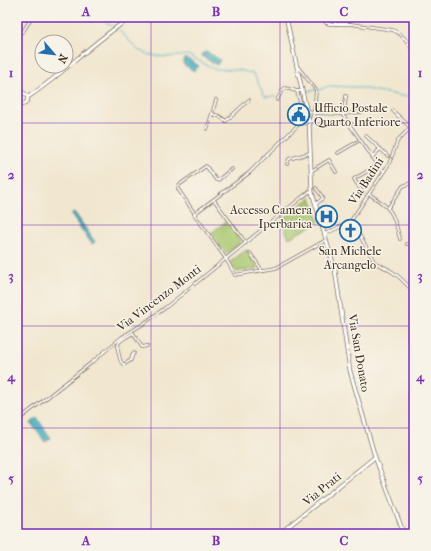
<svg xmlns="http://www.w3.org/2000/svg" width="431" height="551" viewBox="0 0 431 551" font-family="'IM FELL French Canon',serif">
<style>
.green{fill:#aac971;stroke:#727a48}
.water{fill:#41adbf;stroke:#3e6c6e}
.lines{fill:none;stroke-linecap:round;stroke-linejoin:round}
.stream{stroke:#41adbf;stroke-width:1}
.street-casing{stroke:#7b6c5c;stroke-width:3.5}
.secondary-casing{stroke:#7b6c5c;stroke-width:4.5}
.primary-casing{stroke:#7b6c5c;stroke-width:4.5}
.street{stroke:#fff;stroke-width:2}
.secondary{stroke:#fff;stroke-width:3}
.primary{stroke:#fff;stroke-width:3}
.grid{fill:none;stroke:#7b2cbf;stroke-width:1;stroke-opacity:0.55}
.labels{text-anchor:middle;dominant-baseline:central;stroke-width:3;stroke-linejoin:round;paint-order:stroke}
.poi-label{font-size:12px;fill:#3b2a1e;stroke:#f7f3e8;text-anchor:start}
.street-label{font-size:12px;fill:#3b2a1e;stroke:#f7f3e8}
.neatline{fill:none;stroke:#7b2cbf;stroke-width:1.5}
.grid-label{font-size:13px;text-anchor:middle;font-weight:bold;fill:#7b2cbf}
</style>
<rect width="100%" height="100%" fill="#f7f3e8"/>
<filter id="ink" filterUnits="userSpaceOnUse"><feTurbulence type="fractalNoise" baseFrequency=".025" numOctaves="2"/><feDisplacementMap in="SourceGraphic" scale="8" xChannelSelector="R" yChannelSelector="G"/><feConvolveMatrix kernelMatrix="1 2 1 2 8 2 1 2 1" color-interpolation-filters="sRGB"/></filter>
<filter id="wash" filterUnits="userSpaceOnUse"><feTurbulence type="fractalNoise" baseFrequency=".012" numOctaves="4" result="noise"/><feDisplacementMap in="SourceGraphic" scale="16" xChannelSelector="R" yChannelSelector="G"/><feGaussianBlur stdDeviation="0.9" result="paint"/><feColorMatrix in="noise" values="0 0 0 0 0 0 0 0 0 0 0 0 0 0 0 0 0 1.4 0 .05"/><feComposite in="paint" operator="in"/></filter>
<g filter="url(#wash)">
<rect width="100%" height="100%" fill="#f1e7cf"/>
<g class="green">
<path d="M311 197 319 222 289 238 281 221Z"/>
<path d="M227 221 241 242 226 254 211 233Z"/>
<path d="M246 250 258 268 236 272 230 262Z"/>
</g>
<g class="water">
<path d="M205 52 209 53 220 60 217 65 203 57 202 55Z"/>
<path d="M185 58 188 59 199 66 194 71 183 64Z"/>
<path d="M73 213H75L95 242 92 244 71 215Z"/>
<path d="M37 418 51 438 45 442 31 423Z"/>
</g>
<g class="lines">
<g class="stream">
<path d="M100 17 107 23 114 27"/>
<path d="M118 29 138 50 150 55 166 57 188 55 214 69 240 70 254 74 263 94 266 97 275 96"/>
<path d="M305 91 319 90 329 86 355 87 402 96H414"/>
</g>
</g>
</g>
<g filter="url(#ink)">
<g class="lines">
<defs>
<g id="street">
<path d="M323 17 326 23 330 24H351L393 30C404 35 410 43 414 54"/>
<path d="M331 17 336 24"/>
<path d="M17 36 24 30 32 17"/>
<path d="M298 67 316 90 314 113 310 125"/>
<path d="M297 91 304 116"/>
<path d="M216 100 212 114 219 116 226 121 249 100"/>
<path d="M277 100 282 91 285 88 297 91H302"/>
<path d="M306 110 314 113 342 114 378 165 384 171"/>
<path d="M393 111 410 127"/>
<path d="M344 113 346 96"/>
<path d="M343 114 362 112"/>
<path d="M308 119 302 121 249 173 194 214 226 259 235 275 276 268 326 240"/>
<path d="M301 124 309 122"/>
<path d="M207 129 212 114"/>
<path d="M366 136 388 156"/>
<path d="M338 153 360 140"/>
<path d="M372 157 380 149"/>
<path d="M287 164 289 159 310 153"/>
<path d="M311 171 329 160 336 172"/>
<path d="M363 193 354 179 378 165"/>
<path d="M369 194C393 209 393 213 400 239"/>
<path d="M214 200 246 243"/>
<path d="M316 204 323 198 316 188"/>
<path d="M388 208 403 186 414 182"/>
<path d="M195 214 178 189 179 185 206 166 216 180H218L232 169"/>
<path d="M350 222 355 227 375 263C393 270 401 278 414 292"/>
<path d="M325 234 350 222 389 164 398 140 414 124"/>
<path d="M407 244 414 242"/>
<path d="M250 253 262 270"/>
<path d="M133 333C121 341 115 340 119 355 120 359 120 362 123 364H125L131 360 132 356 134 353"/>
<path d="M133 333 142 347 147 346"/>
<path d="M17 421 91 363 122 337 143 324 165 308 301 198 309 192H312"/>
</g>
<g id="secondary">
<path d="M17 96 19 94 24 93C31 98 27 106 19 104L17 101"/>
<path d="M28 97C64 74 94 40 132 17"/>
<path d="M279 534 375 457"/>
</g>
<g id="primary">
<path d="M286 17 309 122 312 192 335 270 350 371 375 457 404 534"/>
<path d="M17 529 21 534"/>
</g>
</defs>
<use href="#street" class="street-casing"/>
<use href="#secondary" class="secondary-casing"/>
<use href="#primary" class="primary-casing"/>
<use href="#street" class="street"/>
<use href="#secondary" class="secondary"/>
<use href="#primary" class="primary"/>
</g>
</g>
<path class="grid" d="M151 17V534M280 17V534M17 123H414M17 225H414M17 326H414M17 428H414"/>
<defs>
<symbol id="civic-ring" viewBox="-11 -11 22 22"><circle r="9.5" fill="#f7f3e8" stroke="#1f6fb2" stroke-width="1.5"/><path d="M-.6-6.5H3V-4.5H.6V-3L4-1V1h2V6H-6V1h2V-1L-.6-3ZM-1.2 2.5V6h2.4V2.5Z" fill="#1f6fb2"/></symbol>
<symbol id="hospital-ring" viewBox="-11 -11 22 22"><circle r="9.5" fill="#f7f3e8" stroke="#1f6fb2" stroke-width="1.5"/><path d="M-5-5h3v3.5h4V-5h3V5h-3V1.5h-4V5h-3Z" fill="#1f6fb2"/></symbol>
<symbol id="church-ring" viewBox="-11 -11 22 22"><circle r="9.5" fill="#f7f3e8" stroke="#1f6fb2" stroke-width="1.5"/><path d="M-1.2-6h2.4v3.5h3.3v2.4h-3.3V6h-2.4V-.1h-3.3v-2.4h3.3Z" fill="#1f6fb2"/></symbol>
</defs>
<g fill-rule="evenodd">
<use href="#civic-ring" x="286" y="102" width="25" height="25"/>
<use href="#hospital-ring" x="314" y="204" width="25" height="25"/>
<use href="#church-ring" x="338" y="218" width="25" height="25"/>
</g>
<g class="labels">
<g class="poi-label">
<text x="314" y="108">Ufficio Postale<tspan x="314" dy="14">Quarto Inferiore</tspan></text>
<text x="312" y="210" text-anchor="end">Accesso Camera<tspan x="312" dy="14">Iperbarica</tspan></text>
<text x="350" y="251" text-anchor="middle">San Michele<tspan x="350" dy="14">Arcangelo</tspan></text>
</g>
<g class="street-label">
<text transform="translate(366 181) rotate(-57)">Via Badini</text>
<text transform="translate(159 298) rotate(-37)">Via Vincenzo Monti</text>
<text transform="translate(359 353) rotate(80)">Via San Donato</text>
<text transform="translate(322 489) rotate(-39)">Via Prati</text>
</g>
</g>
<rect width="431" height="551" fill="none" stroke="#f7f3e8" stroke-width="44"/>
<g transform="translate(54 54) rotate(118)"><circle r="19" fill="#f7f3e8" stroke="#aca397"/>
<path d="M0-3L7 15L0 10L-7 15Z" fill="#1f6fb2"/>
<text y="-6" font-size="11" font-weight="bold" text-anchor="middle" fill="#3b2a1e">N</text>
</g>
<rect x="22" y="22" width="387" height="507" class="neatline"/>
<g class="grid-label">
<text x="86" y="16">A</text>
<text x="216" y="16">B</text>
<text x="344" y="16">C</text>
<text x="11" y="77">1</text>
<text x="420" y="77">1</text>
<text x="11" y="179">2</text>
<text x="420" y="179">2</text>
<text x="11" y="280">3</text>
<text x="420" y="280">3</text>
<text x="11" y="381">4</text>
<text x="420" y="381">4</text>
<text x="11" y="483">5</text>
<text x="420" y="483">5</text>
<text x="86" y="545">A</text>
<text x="216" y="545">B</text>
<text x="344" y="545">C</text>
</g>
</svg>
